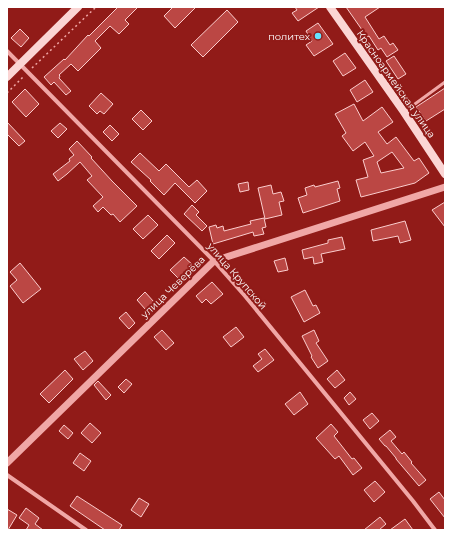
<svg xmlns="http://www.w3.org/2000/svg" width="452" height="537" viewBox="0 0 452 537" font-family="Montserrat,sans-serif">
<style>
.building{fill:#bb4744;stroke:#fbcdcd;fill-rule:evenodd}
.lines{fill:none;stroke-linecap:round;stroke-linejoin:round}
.path{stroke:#f0a7a6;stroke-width:1.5;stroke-dasharray:2 3;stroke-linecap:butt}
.service{stroke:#f0a7a6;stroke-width:3}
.minor{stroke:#f0a7a6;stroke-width:4}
.tertiary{stroke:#f0a7a6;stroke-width:7}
.secondary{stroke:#fbd5d4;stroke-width:8}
.poi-dot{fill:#65e3ff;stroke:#911b18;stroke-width:1.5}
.labels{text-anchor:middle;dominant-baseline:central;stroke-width:4;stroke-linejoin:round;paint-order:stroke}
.poi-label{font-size:10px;fill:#fff;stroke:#911b18;text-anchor:end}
.street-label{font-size:10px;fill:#fff;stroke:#911b18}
</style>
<rect width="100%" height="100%" fill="#911b18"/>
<g class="building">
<path d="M118 7H138L125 20 129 24 119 34 110 26 95 41 101 48 78 71 71 64 59 75 60 76 59 78 71 91 66 95 54 82 51 85 44 77 64 59 65 60 88 35 89 36Z"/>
<path d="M173 7H196L175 28 164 16Z"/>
<path d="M295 7H319L298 21 292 13 297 10Z"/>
<path d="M346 7H380L365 17 379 39 384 36 390 45 393 43 398 50 387 57 381 48 378 50 369 36 367 37Z"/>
<path d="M227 10 238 22 203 57 191 45Z"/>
<path d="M318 23 333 44 314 56 306 45 312 41 306 31Z"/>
<path d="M20 29 29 38 21 47 11 38Z"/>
<path d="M345 53 356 68 343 76 333 61Z"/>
<path d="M394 56 406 74 398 79 386 61Z"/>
<path d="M365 80 373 92 357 102 350 90Z"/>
<path d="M445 88V109L426 121 416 107Z"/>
<path d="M25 89 39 104 26 117 12 102Z"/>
<path d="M101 93 113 104 104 114 100 111 97 114 89 106Z"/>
<path d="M354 104 363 121 382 107 393 122 378 132 387 144 396 137 414 161 419 158 429 173 415 183 361 197 356 180 368 177 363 160 374 156 365 142 353 151 342 136 346 133 335 114ZM392 152 404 168 381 173 377 162Z"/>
<path d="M141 110 152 121 143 130 132 119Z"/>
<path d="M7 122 25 141 19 146 7 134Z"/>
<path d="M60 123 67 129 58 138 51 131Z"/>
<path d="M110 125 119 134 112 141 103 132Z"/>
<path d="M77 141 92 157 91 158 112 181 137 206 120 222 113 214 111 215 103 207 98 212 93 206 103 197 87 180 92 176 80 162 67 174 58 181 53 174 70 161 69 159 74 155 69 149Z"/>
<path d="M140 153 159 171 166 164 189 187 197 180 207 191 195 203 175 183 164 195 150 181 151 180 131 162Z"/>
<path d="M338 181 340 188 337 189 340 201 303 213 298 198 307 195 305 188 314 185 315 187Z"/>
<path d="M248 182 249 190 240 192 238 184Z"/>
<path d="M271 185 273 194 281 192 284 201 279 202 282 215 265 219 258 188Z"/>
<path d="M445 202V227L432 210Z"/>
<path d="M192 205 199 212 196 215 207 226 202 231 184 214Z"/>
<path d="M148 215 158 225 143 239 133 229Z"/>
<path d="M264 218 266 227 262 228 264 234 254 236 253 232 213 244 209 227 216 225 217 228 223 226 224 231 251 224 250 221Z"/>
<path d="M405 221 411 240 400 243 398 236 373 241 371 230Z"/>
<path d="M167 235 175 243 159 259 151 251Z"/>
<path d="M342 237 345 249 321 254 323 262 314 264 313 257 304 259 302 250 328 243V240Z"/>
<path d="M184 257 194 266 180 280 170 270Z"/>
<path d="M285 258 288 270 278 272 274 261Z"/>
<path d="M20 263 41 289 23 303 10 286 17 280 10 272Z"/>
<path d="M212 282 223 294 211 304 206 299 202 303 196 296Z"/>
<path d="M305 290 313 306 316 305 320 313 304 322 291 297Z"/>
<path d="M145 292 154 302 146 310 137 300Z"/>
<path d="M126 312 135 323 129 329 119 318Z"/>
<path d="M236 327 244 337 231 347 223 337Z"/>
<path d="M162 330 174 343 166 350 154 337Z"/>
<path d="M314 330 319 341 316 343 328 361 318 368 311 357 312 356 302 336Z"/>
<path d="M265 349 274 360 258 372 253 366 262 359 258 354Z"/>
<path d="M85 351 93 361 83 370 74 359Z"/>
<path d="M65 370 73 379 49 403 40 394Z"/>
<path d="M337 370 345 380 335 388 327 379Z"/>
<path d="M126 379 132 384 124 393 118 387Z"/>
<path d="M98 381 111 395 106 400 94 385Z"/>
<path d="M300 392 308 404 294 415 285 404Z"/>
<path d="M350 392 356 399 349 405 344 398Z"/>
<path d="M372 413 379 421 370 429 363 420Z"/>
<path d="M90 423 101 433 92 443 81 433Z"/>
<path d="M331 424 338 432 334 436 352 459 354 458 362 468 353 475 339 456 335 459 316 438Z"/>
<path d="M64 425 73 433 68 439 59 431Z"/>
<path d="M390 430 396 437 391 441 402 454 404 452 412 462 411 463 426 480 419 486 396 459V458L386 446H385L379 439Z"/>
<path d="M80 453 91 461 84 471 73 463Z"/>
<path d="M375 481 385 492 374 502 364 490Z"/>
<path d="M439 492 445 500V518L430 499Z"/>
<path d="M77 496 122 525 119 530H105L70 506Z"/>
<path d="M139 498 149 504 141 517 131 510Z"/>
<path d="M26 508 39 518 35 524 43 530H26L29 525 19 518Z"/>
<path d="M7 509 17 515 8 530H7Z"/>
<path d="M380 517 386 524 379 530H364Z"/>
<path d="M405 519 413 530H390Z"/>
</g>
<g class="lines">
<g class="path">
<path d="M32 68 96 7"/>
<path d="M7 93 24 76"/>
</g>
<path class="service" d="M404 112 445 82"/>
<g class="minor">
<path d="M7 51 214 261 245 296 413 501 435 530"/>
<path d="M7 475 86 530"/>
</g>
<path class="tertiary" d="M7 463 214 261 445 187"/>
<g class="secondary">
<path d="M330 7 404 112 445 174"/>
<path d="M7 77 78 7"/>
</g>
</g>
<circle class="poi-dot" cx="318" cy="36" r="4"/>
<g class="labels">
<g class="poi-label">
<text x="310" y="36">политех</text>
</g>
<g class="street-label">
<text transform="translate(396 84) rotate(55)">Красноармейская улица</text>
<text transform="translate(237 276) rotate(49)">улица Крупской</text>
<text transform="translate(173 287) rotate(-44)">улица Чеверёва</text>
</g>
</g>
<rect width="452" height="537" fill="none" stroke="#ffffff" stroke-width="16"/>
</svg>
